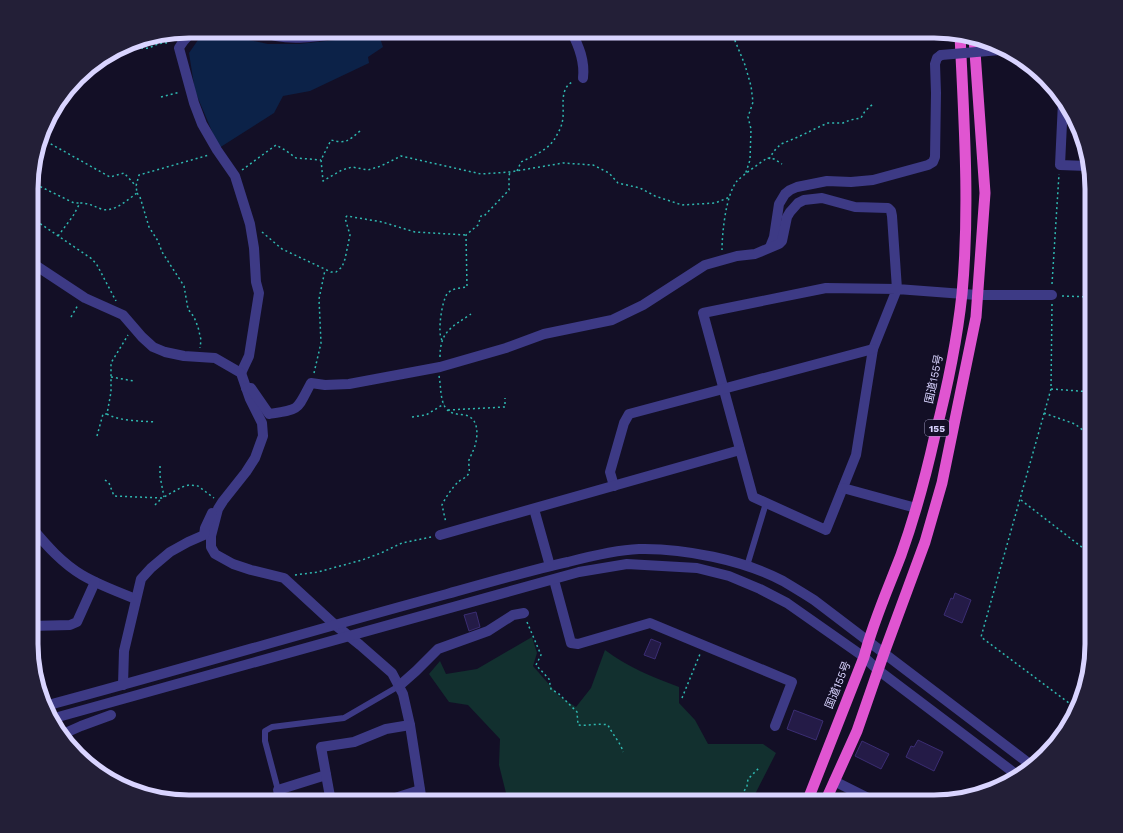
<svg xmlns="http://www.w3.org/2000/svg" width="1123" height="833" viewBox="0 0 1123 833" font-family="'Work Sans','Noto Sans JP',sans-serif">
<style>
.green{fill:#12302f}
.water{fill:#0c2248}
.building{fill:#241b47;stroke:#3b2d73}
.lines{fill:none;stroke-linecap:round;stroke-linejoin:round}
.path{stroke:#2fb8b0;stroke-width:1.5;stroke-dasharray:2 3;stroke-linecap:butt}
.service{stroke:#3d3a85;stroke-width:6}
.minor{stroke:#3d3a85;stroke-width:10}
.tertiary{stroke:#3d3a85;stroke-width:10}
.trunk{stroke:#e055d1;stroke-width:11}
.minor-bridge{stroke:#3d3a85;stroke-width:10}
.labels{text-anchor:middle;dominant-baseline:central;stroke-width:4;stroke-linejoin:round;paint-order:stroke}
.shield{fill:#130f26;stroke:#9e99be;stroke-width:1}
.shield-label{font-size:10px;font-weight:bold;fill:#d9d4ff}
.street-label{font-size:11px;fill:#d9d4ff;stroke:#130f26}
.rim{fill:none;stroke:#d9d4ff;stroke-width:5}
</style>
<rect width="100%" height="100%" fill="#130f26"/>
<path class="green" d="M532 637 537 653 533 666 560 697 576 707 591 688 605 650C627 667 653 677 679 687V703L695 720 708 744H763L776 753 751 802H510L507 797 499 765 500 739 468 705 449 702 429 674 440 661 446 674 477 669Z"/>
<path class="water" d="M379 35 383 47 368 57 369 63 310 91 283 96 274 113 219 148 195 91 189 53 198 40 230 36 268 44H299Z"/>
<g class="building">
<path d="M955 593 971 600 962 623 944 615 951 598 953 599Z"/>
<path d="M476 612 480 627 469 631 464 615Z"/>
<path d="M651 639 661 643 655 659 644 655Z"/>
<path d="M794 710 823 721 816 740 787 729Z"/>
<path d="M918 740 943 752 934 771 906 757 911 746 914 747Z"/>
<path d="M862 741 889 754 881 769 855 756Z"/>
</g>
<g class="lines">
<g class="path">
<path d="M731 31 745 65 751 86 753 102 748 117 751 129 750 160 745 175"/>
<path d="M133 42C147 58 156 38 170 44"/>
<path d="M161 97 180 92"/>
<path d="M360 131C348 141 346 144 331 140L321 160 323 181 342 170 352 167 368 170 381 166 401 156 481 174 510 172 563 163 593 165 609 173 618 183 640 188 655 196 682 205 715 203 730 197"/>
<path d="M42 139 110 177 124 173 136 186"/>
<path d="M769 159 774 151 781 144 798 137 821 126 828 123H843L850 120 861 118 865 111 873 104"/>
<path d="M242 170 276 145 285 150 296 158 321 160"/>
<path d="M517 171 521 162C533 156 546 151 554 140 557 135 561 128 562 123 566 109 557 89 574 81"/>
<path d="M32 181 39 186 74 203H80"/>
<path d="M137 193 140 197 149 227 158 241 162 252 184 286 188 309 194 317 198 327 201 340 200 348"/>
<path d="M32 218 92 259 97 265 116 301"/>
<path d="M262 232 282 249 331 272H336L342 267 345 259 350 235 345 218 347 216 382 222 415 232 466 235"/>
<path d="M58 236 73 216 80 203C89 203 93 206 101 209 114 213 127 200 137 193L136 186 139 175 209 155"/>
<path d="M722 250C722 233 726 194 737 181 744 174 759 164 767 158L774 159 782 164"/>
<path d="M1052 284 1059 174"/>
<path d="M1062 296 1092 297"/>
<path d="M1052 304 1051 389 981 637 1077 709"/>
<path d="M71 317 78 305"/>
<path d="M442 340C437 333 442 301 447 294 452 288 460 288 467 287L466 235 478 225 481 216H484L509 190V176L510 172"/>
<path d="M440 357C440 331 452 327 471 314"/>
<path d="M314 373 321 343 319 299 325 270"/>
<path d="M439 376C441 385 440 399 445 407 449 414 457 414 464 415 481 417 478 440 473 451 472 454 470 457 469 460 468 463 470 468 469 472 468 477 462 479 458 482 453 487 445 498 442 505L446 523"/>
<path d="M111 377 134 381"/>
<path d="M1051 389 1092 392"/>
<path d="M448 410 505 407V398"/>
<path d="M1044 413 1075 424 1092 437"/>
<path d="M107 414C118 421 142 421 155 422"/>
<path d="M412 417 426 415 444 404"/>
<path d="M1088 434 1092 425"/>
<path d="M97 436 103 414H107L111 392V363L128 335"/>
<path d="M160 466V476L164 497"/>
<path d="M105 480 109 483 114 496 162 498 182 487 189 485 198 486 214 498"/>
<path d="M1021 500 1092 555"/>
<path d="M155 505 162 498"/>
<path d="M295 575 318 572 362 560 381 553 402 543 431 537"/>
<path d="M527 622 541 655 536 665 549 679 551 689 559 694 577 712 578 725C588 726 599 723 608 725 612 734 621 743 623 752"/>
<path d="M682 698 700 654"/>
<path d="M728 802 739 796 743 793 747 786 748 779 759 768"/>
</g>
<g class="service">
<path d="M747 566 766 503"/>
<path d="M278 790 265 741V731L272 727 344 718 399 686"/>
</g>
<g class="minor">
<path d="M201 31C189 33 185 38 179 48L194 103 202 124 217 150 235 176 250 224 254 248 256 282 259 293 249 356 241 373"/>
<path d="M261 31C287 44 326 35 354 31"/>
<path d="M571 31C579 46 585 61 583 78"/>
<path d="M1063 102 1060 165 1087 166"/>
<path d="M770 247 774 237 779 204 785 194 790 190 797 187 827 181 851 182 873 180 928 165 933 162 935 157 936 93 935 64 937 58 941 55"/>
<path d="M32 263 85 298 123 315 142 337 153 347 165 352 184 356 215 358 241 373 250 399 262 423 263 436 255 458 246 472 223 501 218 509 211 536V547L215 554 233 564 251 570 284 578 334 624 360 645 392 673 403 694 410 725 422 802"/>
<path d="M246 388H251L269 414C301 409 296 411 311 383L325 385 349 384 440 367 506 348 544 334 612 320 643 305 705 265 737 256 755 254 779 244 782 241 787 217 790 212 798 203 804 200 822 198 855 207 888 208 891 211 892 216 897 289 873 349 856 455 826 530 753 497 703 313 826 288 897 289 977 295H1052"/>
<path d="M614 486 610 472 624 423 629 414 873 349"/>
<path d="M843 488 916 508"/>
<path d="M534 509 550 566"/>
<path d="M32 528C47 546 62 563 82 575 99 585 118 592 136 599"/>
<path d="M440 535 740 450"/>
<path d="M554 580 571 643 578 644 650 623 792 682 775 726"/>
<path d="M31 626 70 625 77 622 95 582"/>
<path d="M123 685 124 651 141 579 151 568 170 552 188 542 204 535 205 528 212 513"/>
<path d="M399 686 416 671 438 649 488 631 513 615 524 613"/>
<path d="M63 734 81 726 111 715"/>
<path d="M834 781 876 802"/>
<path d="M282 802 278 790 326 775"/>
<path d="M331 802 321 747 354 742 386 729 410 725"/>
<path d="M364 802 381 799 389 800 420 790"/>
</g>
<g class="tertiary">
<path d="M45 706C180 670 313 630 447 594 487 583 527 571 568 562 591 556 615 550 639 549 683 548 744 560 783 581 793 587 803 593 814 600L1031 765"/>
<path d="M51 719 579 572 627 564 697 568 729 576 760 589 787 603 864 657 878 670 1017 775"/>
</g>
<g class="trunk">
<path d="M807 802 864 657C873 622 888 589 901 555 915 516 926 475 935 435 947 389 957 341 962 294 970 207 964 121 960 35"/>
<path d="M825 802 857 731 884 653 925 542 942 483 976 317 985 193 974 38"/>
</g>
<path class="minor-bridge" d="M941 55 1000 50"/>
</g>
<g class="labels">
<rect class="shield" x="925" y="420" width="24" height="16" rx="3"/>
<g class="shield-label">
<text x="937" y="428">155</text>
</g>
<g class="street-label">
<text transform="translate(934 379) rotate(-78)">国道155号</text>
<text transform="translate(838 685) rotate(-68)">国道155号</text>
</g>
</g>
<path d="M0 0H1123V833H0ZM189 38H934A151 151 0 0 1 1085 189V644A151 151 0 0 1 934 795H189A151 151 0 0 1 38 644V189A151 151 0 0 1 189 38Z" fill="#231f37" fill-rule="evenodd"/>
<path class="rim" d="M189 38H934A151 151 0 0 1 1085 189V644A151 151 0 0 1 934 795H189A151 151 0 0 1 38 644V189A151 151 0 0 1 189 38Z"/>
</svg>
